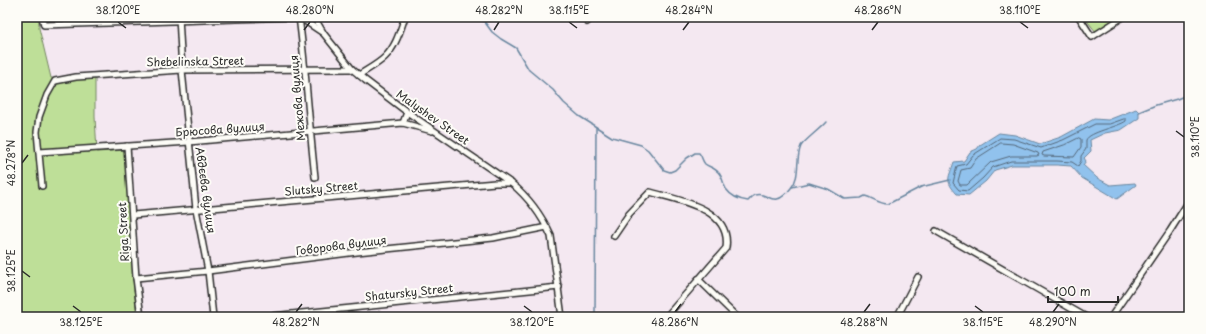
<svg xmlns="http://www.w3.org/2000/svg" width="1206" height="334" viewBox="0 0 1206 334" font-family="'Playpen Sans',sans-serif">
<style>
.green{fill:#bedf98;stroke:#748562}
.water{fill:#91c2ed;stroke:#68869f}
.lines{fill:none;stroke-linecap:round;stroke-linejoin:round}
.shore{stroke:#546779;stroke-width:1}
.stream{stroke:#68869f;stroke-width:1.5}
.minor-casing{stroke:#2b2b2b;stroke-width:8}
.minor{stroke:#fdfcf7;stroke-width:5}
.ticks{fill:none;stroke:#2b2b2b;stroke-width:1.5}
.labels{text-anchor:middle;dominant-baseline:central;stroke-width:4;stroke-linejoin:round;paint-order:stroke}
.street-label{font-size:11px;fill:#2b2b2b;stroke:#fdfcf7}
.neatline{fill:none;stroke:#2b2b2b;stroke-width:1.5}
.ticks-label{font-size:10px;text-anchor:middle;fill:#2b2b2b}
</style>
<rect width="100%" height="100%" fill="#f4e8f1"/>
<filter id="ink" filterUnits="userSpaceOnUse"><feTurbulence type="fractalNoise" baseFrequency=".025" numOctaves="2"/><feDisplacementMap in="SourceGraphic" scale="8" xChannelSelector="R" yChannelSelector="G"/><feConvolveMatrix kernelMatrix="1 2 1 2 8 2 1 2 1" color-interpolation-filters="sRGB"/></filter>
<g filter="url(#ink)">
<g class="green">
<path d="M17 17H39V28L51 78 95 79V117L97 152 125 150 133 278 137 317H17Z"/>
<path d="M1084 17H1119L1096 32Z"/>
</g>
<path class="water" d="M1136 109 1139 112V118L1121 130 1105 133 1090 140 1091 151 1084 158 1086 161 1083 165 1097 178 1110 185 1135 183 1136 185 1117 199 1082 178 1071 166 1057 165H1012L995 170 986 181 969 195 957 194C944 180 949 178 954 162L964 161 970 152 977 149 980 145 999 133 1015 135 1040 144 1061 137 1094 119 1108 120Z"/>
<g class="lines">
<g class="shore">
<path d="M1124 119H1126V121C1118 127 1089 132 1086 140 1086 143 1086 147 1086 149L1081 156V161L1078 166 1072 162 1057 161H1011L993 167 983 178 968 191 959 190 953 183 957 166 966 164 973 155 1000 138 1014 139 1041 148 1063 140 1095 124H1109Z"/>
<path d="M1079 138 1081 139V147L1074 157 1044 156 1042 155 1043 152 1064 145Z"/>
<path d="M1001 143 1013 144 1038 153 1039 155 1037 156H1011L991 162 967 185H960L958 181 961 170 970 168 976 159Z"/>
</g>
<g class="stream">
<path d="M481 17 492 32 501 39 516 48 529 70 553 90 564 103 579 116 612 137 641 145 648 150 664 170 670 172 675 170 687 158 695 153H699C702 156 702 161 705 164 709 167 715 168 718 172 723 177 723 184 726 189 731 196 740 200 748 201 750 199 752 196 755 195 769 191 773 211 791 188 801 176 795 160 801 146 804 141 821 128 826 122"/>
<path d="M1139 112 1156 105 1177 99 1189 94"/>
<path d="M792 187 809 183 828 189 845 199 861 198 865 196C873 198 879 204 888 204L921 187 950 180"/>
<path d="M595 317 596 127"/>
</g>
<defs>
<g id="minor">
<path d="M42 17 44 25 300 17"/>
<path d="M179 17 182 70 196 209 208 271 213 317"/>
<path d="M299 17C306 70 309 124 315 177"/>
<path d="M299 17 323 33"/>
<path d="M314 17 324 34 352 69 365 80 407 112 511 183C528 197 542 216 551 236L562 317"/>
<path d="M584 17 587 22"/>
<path d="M1079 17 1092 37 1123 17"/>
<path d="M359 75C368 69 378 64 385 57 396 46 400 31 405 17"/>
<path d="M403 123 407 112"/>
<path d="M127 146 136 278 141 317"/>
<path d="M39 152 189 142 403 123 432 131"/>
<path d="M42 186 37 132 39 117 47 95 55 81 76 77 182 70 352 69"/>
<path d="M133 215 495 183H511"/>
<path d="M936 231 1086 317"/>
<path d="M614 236 629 214 650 192C678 200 732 208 726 248L666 317"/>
<path d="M136 278 208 271 357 252 493 238 547 227"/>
<path d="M698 279 737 317"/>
<path d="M262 317 559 287"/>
<path d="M897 317 918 277"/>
<path d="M1111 317 1170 231 1189 201"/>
</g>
</defs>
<use href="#minor" class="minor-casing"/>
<use href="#minor" class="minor"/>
</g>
</g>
<path class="ticks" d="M118 22 126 28M569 22 577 28M1020 22 1028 28M304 30 310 22M494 30 499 22M683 30 689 22M872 30 878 22M1176 131 1184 137M22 163 28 155M22 271 30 277M73 306 81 312M524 306 532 312M975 306 983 312M296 312 302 304M675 312 681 304M864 312 870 304M1053 312 1059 304"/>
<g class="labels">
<g class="street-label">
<text transform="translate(195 61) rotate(-1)">Shebelinska Street</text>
<text transform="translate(297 98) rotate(-95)">Межова вулиця</text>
<text transform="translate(433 117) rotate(35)">Malyshev Street</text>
<text transform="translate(220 129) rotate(-4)">Брюсова вулиця</text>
<text transform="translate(321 188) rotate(-5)">Slutsky Street</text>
<text transform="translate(206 190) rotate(82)">Авдєєва вулиця</text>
<text transform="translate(123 232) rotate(-93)">Riga Street</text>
<text transform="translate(341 245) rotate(-7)">Говорова вулиця</text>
<text transform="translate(409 292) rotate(-6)">Shatursky Street</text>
</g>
</g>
<rect width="1206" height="334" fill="none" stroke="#fdfcf7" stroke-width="44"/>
<path d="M1048 296v6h70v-6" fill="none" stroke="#2b2b2b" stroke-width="2"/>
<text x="1054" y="296" font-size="12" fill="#2b2b2b" stroke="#fdfcf7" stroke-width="3" paint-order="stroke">100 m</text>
<rect x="22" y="22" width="1162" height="290" class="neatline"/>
<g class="ticks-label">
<text x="118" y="14">38.120°E</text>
<text x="310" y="14">48.280°N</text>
<text x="499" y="14">48.282°N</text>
<text x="569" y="14">38.115°E</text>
<text x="689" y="14">48.284°N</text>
<text x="878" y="14">48.286°N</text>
<text x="1020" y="14">38.110°E</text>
<text transform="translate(1195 137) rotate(-90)" y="4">38.110°E</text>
<text transform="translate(11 163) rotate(-90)" y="4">48.278°N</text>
<text transform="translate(11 271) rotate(-90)" y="4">38.125°E</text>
<text x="81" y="326">38.125°E</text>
<text x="296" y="326">48.282°N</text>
<text x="532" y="326">38.120°E</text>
<text x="675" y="326">48.286°N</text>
<text x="864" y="326">48.288°N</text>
<text x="983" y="326">38.115°E</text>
<text x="1053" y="326">48.290°N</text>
</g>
</svg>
